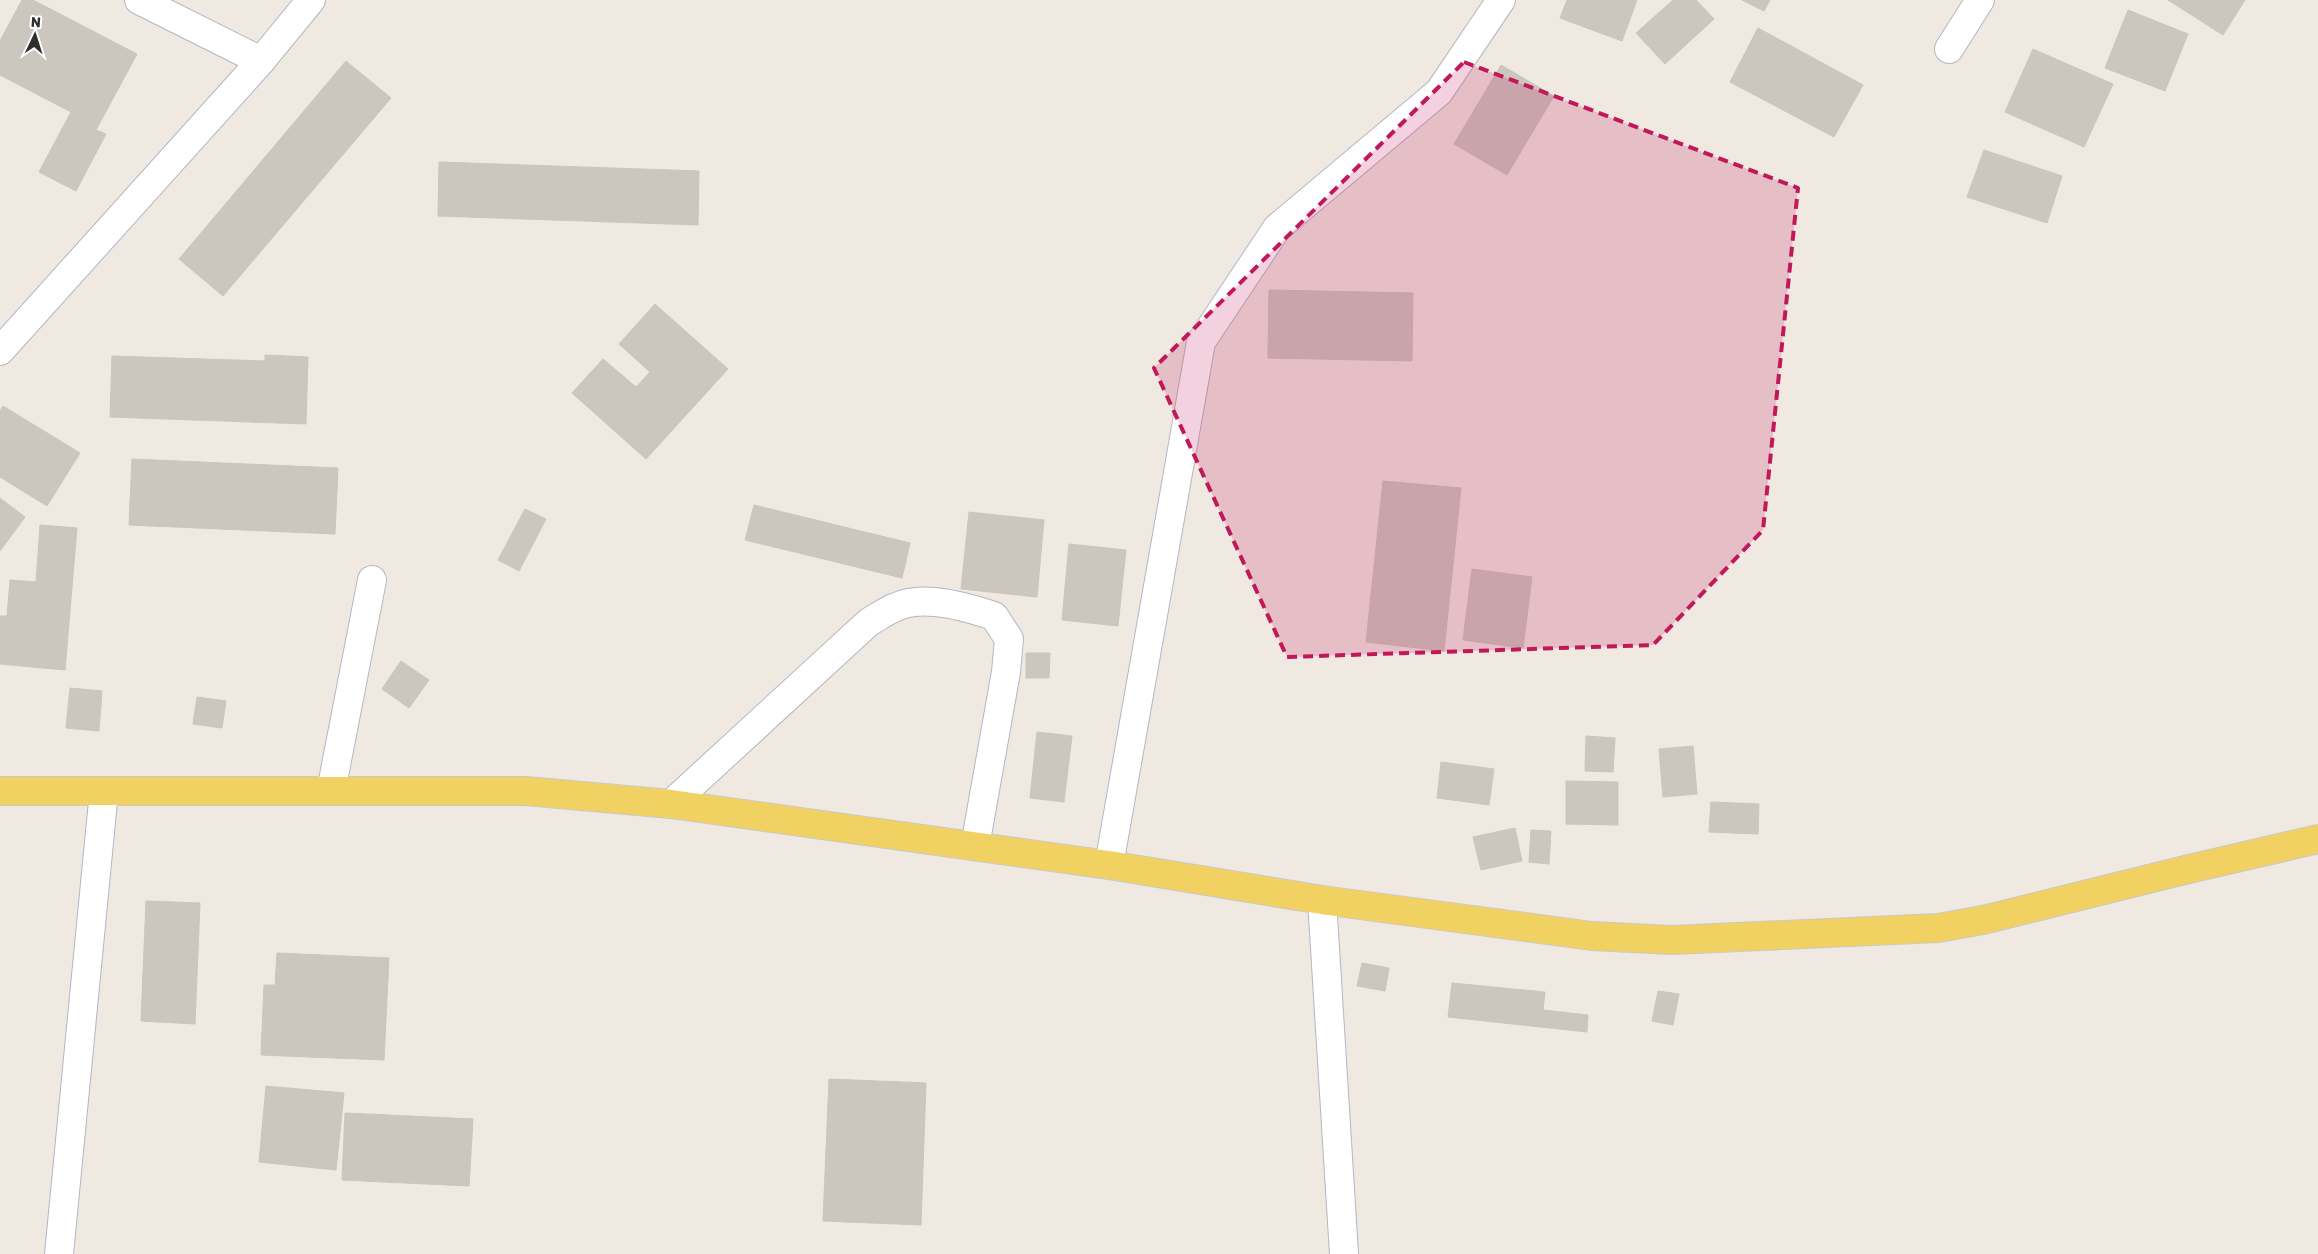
<svg xmlns="http://www.w3.org/2000/svg" width="2318" height="1254" viewBox="0 0 2318 1254" font-family="Rubik,sans-serif">
<style>
.building{fill:#cbc7bf;stroke:#cbc5ba}
.lines{fill:none;stroke-linecap:round;stroke-linejoin:round}
.minor-casing{stroke:#b4b7c1;stroke-width:30}
.major-casing{stroke:#c9c9c9;stroke-width:30}
.minor{stroke:#fff;stroke-width:28}
.major{stroke:#f2d163;stroke-width:28}
.marked{fill:#c2185b;fill-opacity:0.2;stroke:#c2185b;stroke-width:4;stroke-dasharray:10 6;stroke-linejoin:round}
</style>
<rect width="100%" height="100%" fill="#efe9e1"/>
<g class="building">
<path d="M22 0H33L137 54 96 130 106 134 76 191 39 172 71 112 0 75V41Z"/>
<path d="M1567 0H1637L1622 41 1560 18Z"/>
<path d="M1673 0H1696L1714 19 1665 64 1636 33Z"/>
<path d="M1742 0H1770L1764 11Z"/>
<path d="M2168 0H2245L2223 35Z"/>
<path d="M2128 10 2188 34 2165 91 2105 68Z"/>
<path d="M1758 28 1863 85 1834 137 1730 82Z"/>
<path d="M2033 49 2113 84 2084 147 2005 112Z"/>
<path d="M346 61 391 98 223 296 179 259Z"/>
<path d="M1501 65 1554 96 1507 175 1454 144Z"/>
<path d="M1984 150 2062 176 2047 223 1967 197Z"/>
<path d="M439 162 699 171 698 225 438 216Z"/>
<path d="M1269 290 1413 293 1412 361 1268 358Z"/>
<path d="M655 304 728 369 646 459 572 393 603 359 636 387 650 372 619 344Z"/>
<path d="M265 355 308 357 306 424 110 417 112 356 265 361Z"/>
<path d="M3 406 80 453 47 506 0 477V411Z"/>
<path d="M132 459 338 468 335 534 129 525Z"/>
<path d="M1383 481 1461 488 1444 651 1366 642Z"/>
<path d="M0 498 25 517 0 551Z"/>
<path d="M754 505 910 543 902 578 745 540Z"/>
<path d="M525 509 546 519 519 571 498 560Z"/>
<path d="M969 512 1044 520 1037 597 961 589Z"/>
<path d="M40 525 77 528 65 670 0 664V616H7L10 580 36 582Z"/>
<path d="M1069 544 1126 550 1118 626 1062 620Z"/>
<path d="M1472 569 1532 577 1523 648 1463 640Z"/>
<path d="M1026 653H1050L1049 678H1026Z"/>
<path d="M401 661 429 680 409 708 382 689Z"/>
<path d="M70 688 102 691 99 731 66 728Z"/>
<path d="M197 697 226 701 222 728 193 724Z"/>
<path d="M1037 732 1072 736 1064 802 1030 798Z"/>
<path d="M1586 736 1615 738 1613 772 1585 771Z"/>
<path d="M1693 746 1697 794 1663 797 1659 749Z"/>
<path d="M1441 762 1494 769 1489 805 1437 798Z"/>
<path d="M1566 781 1618 782V825L1566 824Z"/>
<path d="M1711 802 1759 804 1758 834 1709 832Z"/>
<path d="M1515 828 1522 861 1481 870 1473 837Z"/>
<path d="M1531 830 1551 831 1549 864 1529 862Z"/>
<path d="M146 901 200 903 195 1024 141 1021Z"/>
<path d="M277 953 389 958 384 1060 261 1055 264 985H275Z"/>
<path d="M1362 963 1389 968 1385 991 1357 986Z"/>
<path d="M1452 983 1545 992 1543 1010 1588 1015 1587 1032 1448 1017Z"/>
<path d="M1658 991 1679 994 1673 1025 1652 1021Z"/>
<path d="M829 1079 926 1083 921 1225 823 1221Z"/>
<path d="M266 1086 344 1093 336 1170 259 1162Z"/>
<path d="M345 1113 473 1119 469 1186 342 1180Z"/>
</g>
<g class="lines">
<defs>
<g id="minor">
<path d="M139 0 261 61"/>
<path d="M1949 49 1980 0"/>
<path d="M0 351 261 61 311 0"/>
<path d="M331 791 372 580"/>
<path d="M671 804 869 622C878 617 886 611 896 607 924 594 966 607 994 616L1009 639 1006 672 975 846"/>
<path d="M1109 865 1201 342 1277 228 1439 92 1501 0"/>
<path d="M1322 900 1344 1254"/>
<path d="M59 1254 104 791"/>
</g>
<path id="major" d="M0 791H526L671 804 1109 865 1322 900 1592 936 1672 940 1938 928 1983 920 2189 869 2318 839"/>
</defs>
<use href="#minor" class="minor-casing"/>
<use href="#major" class="major-casing"/>
<use href="#minor" class="minor"/>
<use href="#major" class="major"/>
</g>
<path class="marked" d="M1464 62 1798 188 1763 530 1653 645 1287 657 1154 368Z"/>
<g transform="translate(35 35) rotate(4)" stroke="#ffffff" stroke-width="4" paint-order="stroke">
<path d="M0-4L9 19L0 12L-9 19Z" fill="#2e2e2e"/>
<text y="-8" font-size="14" font-weight="bold" text-anchor="middle" fill="#2e2e2e">N</text>
</g>
</svg>
